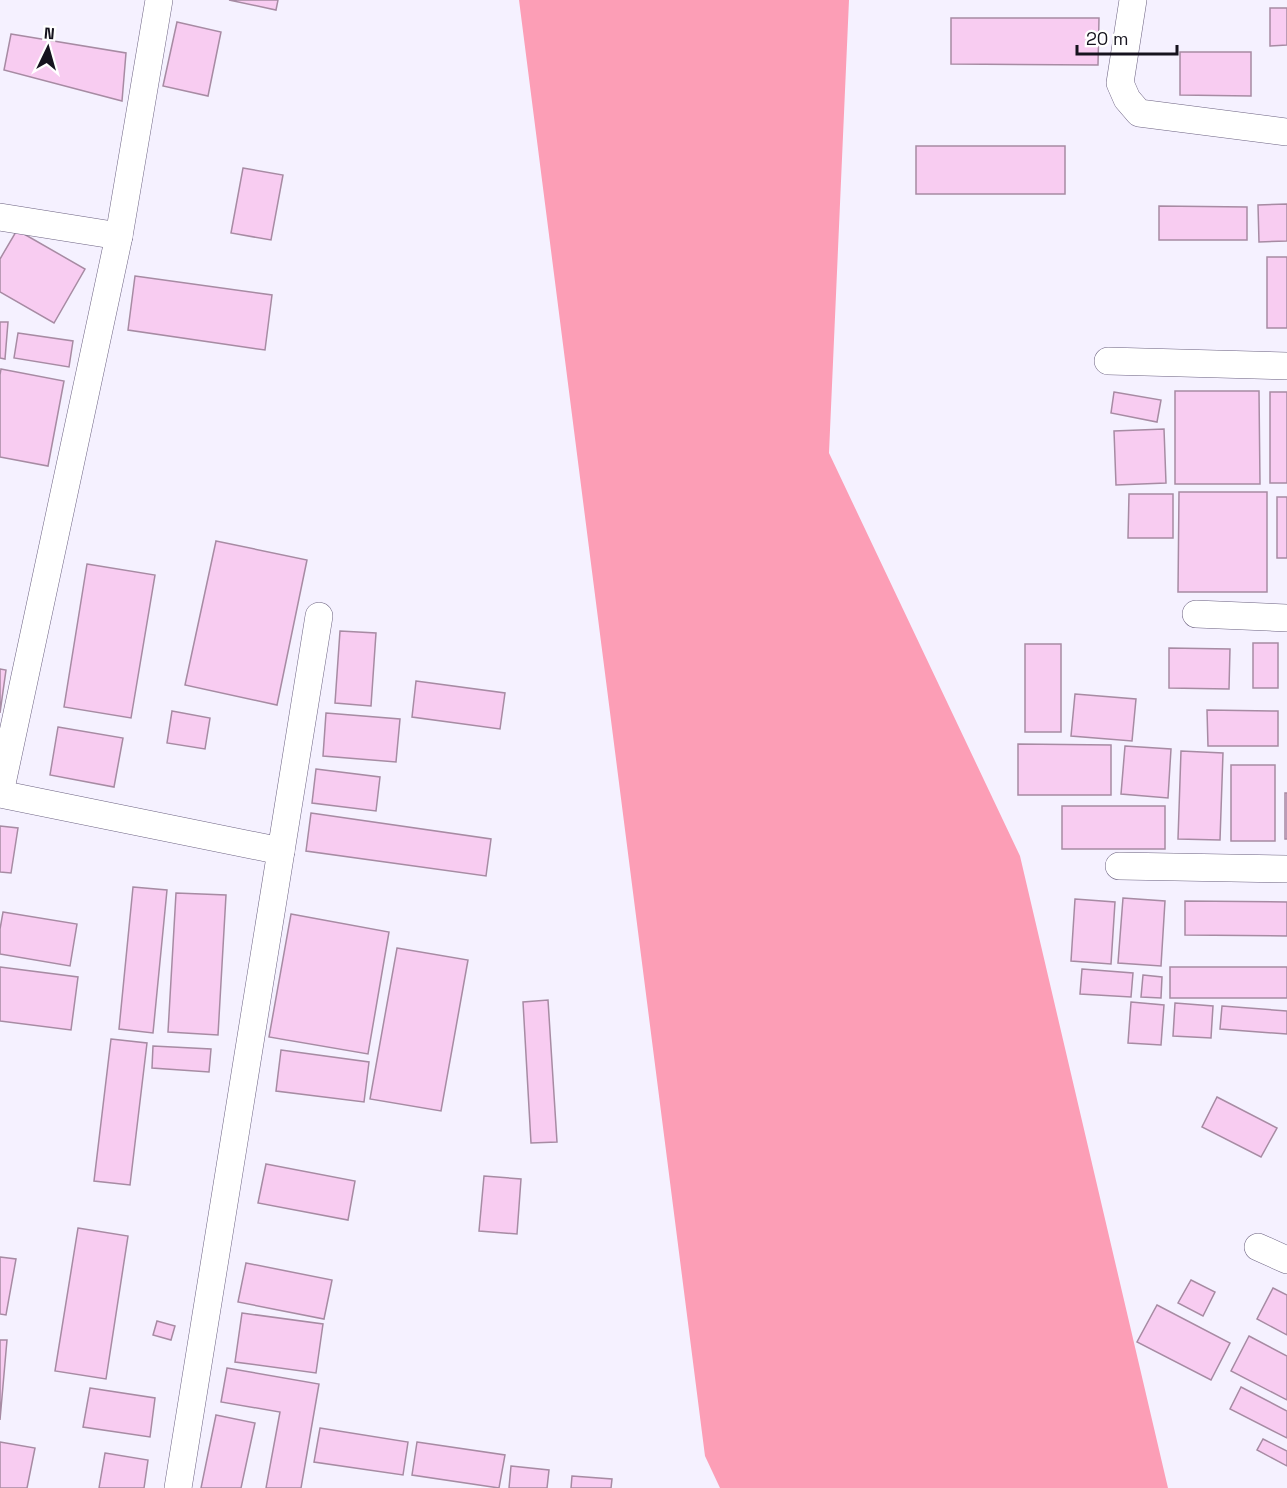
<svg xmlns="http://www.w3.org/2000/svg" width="1287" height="1488" viewBox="0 0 1287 1488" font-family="'Space Grotesk',sans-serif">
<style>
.forest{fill:#fc9eb6}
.building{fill:#f8ccf1;stroke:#a78ba3;stroke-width:1.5}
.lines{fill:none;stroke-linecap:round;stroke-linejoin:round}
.street-casing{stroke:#6c6281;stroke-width:28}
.street{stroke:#fff;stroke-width:27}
</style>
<rect width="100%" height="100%" fill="#f5f1ff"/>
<path class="forest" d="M519 0H849L829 453 1020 856 1168 1488H720L705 1456Z"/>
<g class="building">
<path d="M229 0H278L276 10Z"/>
<path d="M1270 8H1287V45L1270 46Z"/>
<path d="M951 18H1099L1098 65 951 64Z"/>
<path d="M177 22 221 32 208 96 163 86Z"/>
<path d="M11 34 126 53 122 101 4 70Z"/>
<path d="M1180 52H1251V96L1180 95Z"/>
<rect x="916" y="146" width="149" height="48"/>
<path d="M243 168 283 175 271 240 231 233Z"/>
<path d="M1287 204V241L1259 242 1258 205Z"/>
<path d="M1159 206 1247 207V240H1159Z"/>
<path d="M17 230 85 269 54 323 0 292V259Z"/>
<rect x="1267" y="257" width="20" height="71"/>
<path d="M135 276 272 295 265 350 128 330Z"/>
<path d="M0 322H8L5 359 0 358Z"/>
<path d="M18 333 73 341 69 367 14 358Z"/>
<path d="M1 369 64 381 48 466 0 457V375Z"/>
<path d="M1175 391H1259L1260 484H1175Z"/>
<path d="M1114 392 1161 400 1157 422 1111 413Z"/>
<rect x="1270" y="392" width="17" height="91"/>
<path d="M1164 429 1166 483 1116 485 1114 431Z"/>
<path d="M1179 492H1267V592H1178Z"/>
<path d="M1129 494H1173V538H1128Z"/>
<rect x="1277" y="497" width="10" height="61"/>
<path d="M216 541 307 560 277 705 185 685Z"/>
<path d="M87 564 155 575 131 718 64 707Z"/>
<path d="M340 631 376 633 371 706 335 703Z"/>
<rect x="1253" y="643" width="25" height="45"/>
<rect x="1025" y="644" width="36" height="88"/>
<path d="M1169 648 1230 649 1229 689 1169 688Z"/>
<path d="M0 669 6 670 0 713Z"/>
<path d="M416 681 505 693 500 729 412 717Z"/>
<path d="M1075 694 1136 699 1132 741 1071 736Z"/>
<path d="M1207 710 1278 711V746H1208Z"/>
<path d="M172 711 210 718 205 749 167 743Z"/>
<path d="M326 713 400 719 396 762 323 756Z"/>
<path d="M58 727 123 738 114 787 50 775Z"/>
<path d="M1018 744 1111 745V795H1018Z"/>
<path d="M1125 746 1171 749 1168 798 1121 794Z"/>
<path d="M1181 751 1223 753 1220 840 1178 839Z"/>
<rect x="1231" y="765" width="44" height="76"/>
<path d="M316 769 380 777 376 811 312 803Z"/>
<rect x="1285" y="793" width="2" height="46"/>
<rect x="1062" y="806" width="103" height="43"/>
<path d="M311 813 491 839 486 876 306 851Z"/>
<path d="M0 826 18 828 11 873 0 872Z"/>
<path d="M133 887 167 890 153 1033 119 1029Z"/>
<path d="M176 893 226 895 218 1035 168 1032Z"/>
<path d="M1123 898 1165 901 1161 966 1118 963Z"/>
<path d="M1075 899 1115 902 1111 964 1071 961Z"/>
<path d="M1185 901 1287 902V936L1185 935Z"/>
<path d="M3 912 77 924 70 966 0 954V929Z"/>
<path d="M291 914 389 932 368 1054 269 1037Z"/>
<path d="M397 948 468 960 441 1111 370 1099Z"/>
<path d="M0 967 78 977 71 1030 0 1021Z"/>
<rect x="1170" y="967" width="117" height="31"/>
<path d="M1082 969 1133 973 1131 997 1080 994Z"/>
<path d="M1143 975 1162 977 1161 998 1141 997Z"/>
<path d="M548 1000 557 1142 531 1143 523 1002Z"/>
<path d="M1131 1002 1164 1005 1161 1045 1128 1043Z"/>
<path d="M1175 1003 1213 1006 1211 1038 1173 1036Z"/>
<path d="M1222 1006 1287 1011V1034L1220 1029Z"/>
<path d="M111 1039 147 1043 130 1185 94 1181Z"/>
<path d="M153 1046 211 1049 209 1072 152 1068Z"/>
<path d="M281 1050 369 1062 364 1102 276 1091Z"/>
<path d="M1217 1097 1277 1128 1261 1157 1202 1127Z"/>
<path d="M266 1164 355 1181 348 1220 258 1203Z"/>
<path d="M484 1176 521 1179 517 1234 479 1231Z"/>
<path d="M78 1228 128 1236 106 1379 55 1371Z"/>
<path d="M0 1257 16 1259 6 1315 0 1314Z"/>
<path d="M246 1263 332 1280 324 1319 238 1302Z"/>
<path d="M1191 1280 1215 1292 1203 1316 1178 1303Z"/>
<path d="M1273 1288 1287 1295V1335L1257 1319Z"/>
<path d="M1157 1305 1230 1343 1211 1380 1137 1342Z"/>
<path d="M242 1313 323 1324 316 1373 235 1362Z"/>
<path d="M157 1321 175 1326 171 1340 153 1335Z"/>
<path d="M1249 1336 1287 1356V1400L1231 1371Z"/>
<path d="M0 1340H7L0 1420Z"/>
<path d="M227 1368 319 1384 301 1488H266L280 1412 221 1402Z"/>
<path d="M1241 1387 1287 1411V1438L1230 1409Z"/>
<path d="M90 1388 155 1398 150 1437 83 1427Z"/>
<path d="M216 1415 255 1423 241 1488H201Z"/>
<path d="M320 1428 408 1442 403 1475 314 1462Z"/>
<path d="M1263 1439 1287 1451V1466L1257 1450Z"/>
<path d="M0 1442 35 1448 27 1488H0Z"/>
<path d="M417 1442 505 1455 499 1488 412 1475Z"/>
<path d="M105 1453 148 1460 144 1488H99Z"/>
<path d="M511 1466 549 1470 547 1488H509Z"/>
<path d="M572 1476 612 1479 611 1488H571Z"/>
</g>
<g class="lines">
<defs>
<g id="street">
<path d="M1133 0 1120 83 1127 99 1139 113 1287 132"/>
<path d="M0 217 119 236"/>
<path d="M1108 361 1287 366"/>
<path d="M1196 614 1287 618"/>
<path d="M0 793 119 236 159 0"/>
<path d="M0 794 281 851"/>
<path d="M1119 866 1287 869"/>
<path d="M1258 1247 1287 1260"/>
<path d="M178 1488 319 616"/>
</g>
</defs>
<use href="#street" class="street-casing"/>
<use href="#street" class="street"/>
</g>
<g transform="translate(48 48) rotate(5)" stroke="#ffffff" stroke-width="4.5" paint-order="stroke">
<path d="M0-4.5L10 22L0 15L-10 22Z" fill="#16131e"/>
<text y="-9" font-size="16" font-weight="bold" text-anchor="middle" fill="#16131e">N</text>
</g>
<path d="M1077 45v9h100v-9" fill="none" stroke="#16131e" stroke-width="3"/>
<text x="1086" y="45" font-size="18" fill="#16131e" stroke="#ffffff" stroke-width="4.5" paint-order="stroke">20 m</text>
</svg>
